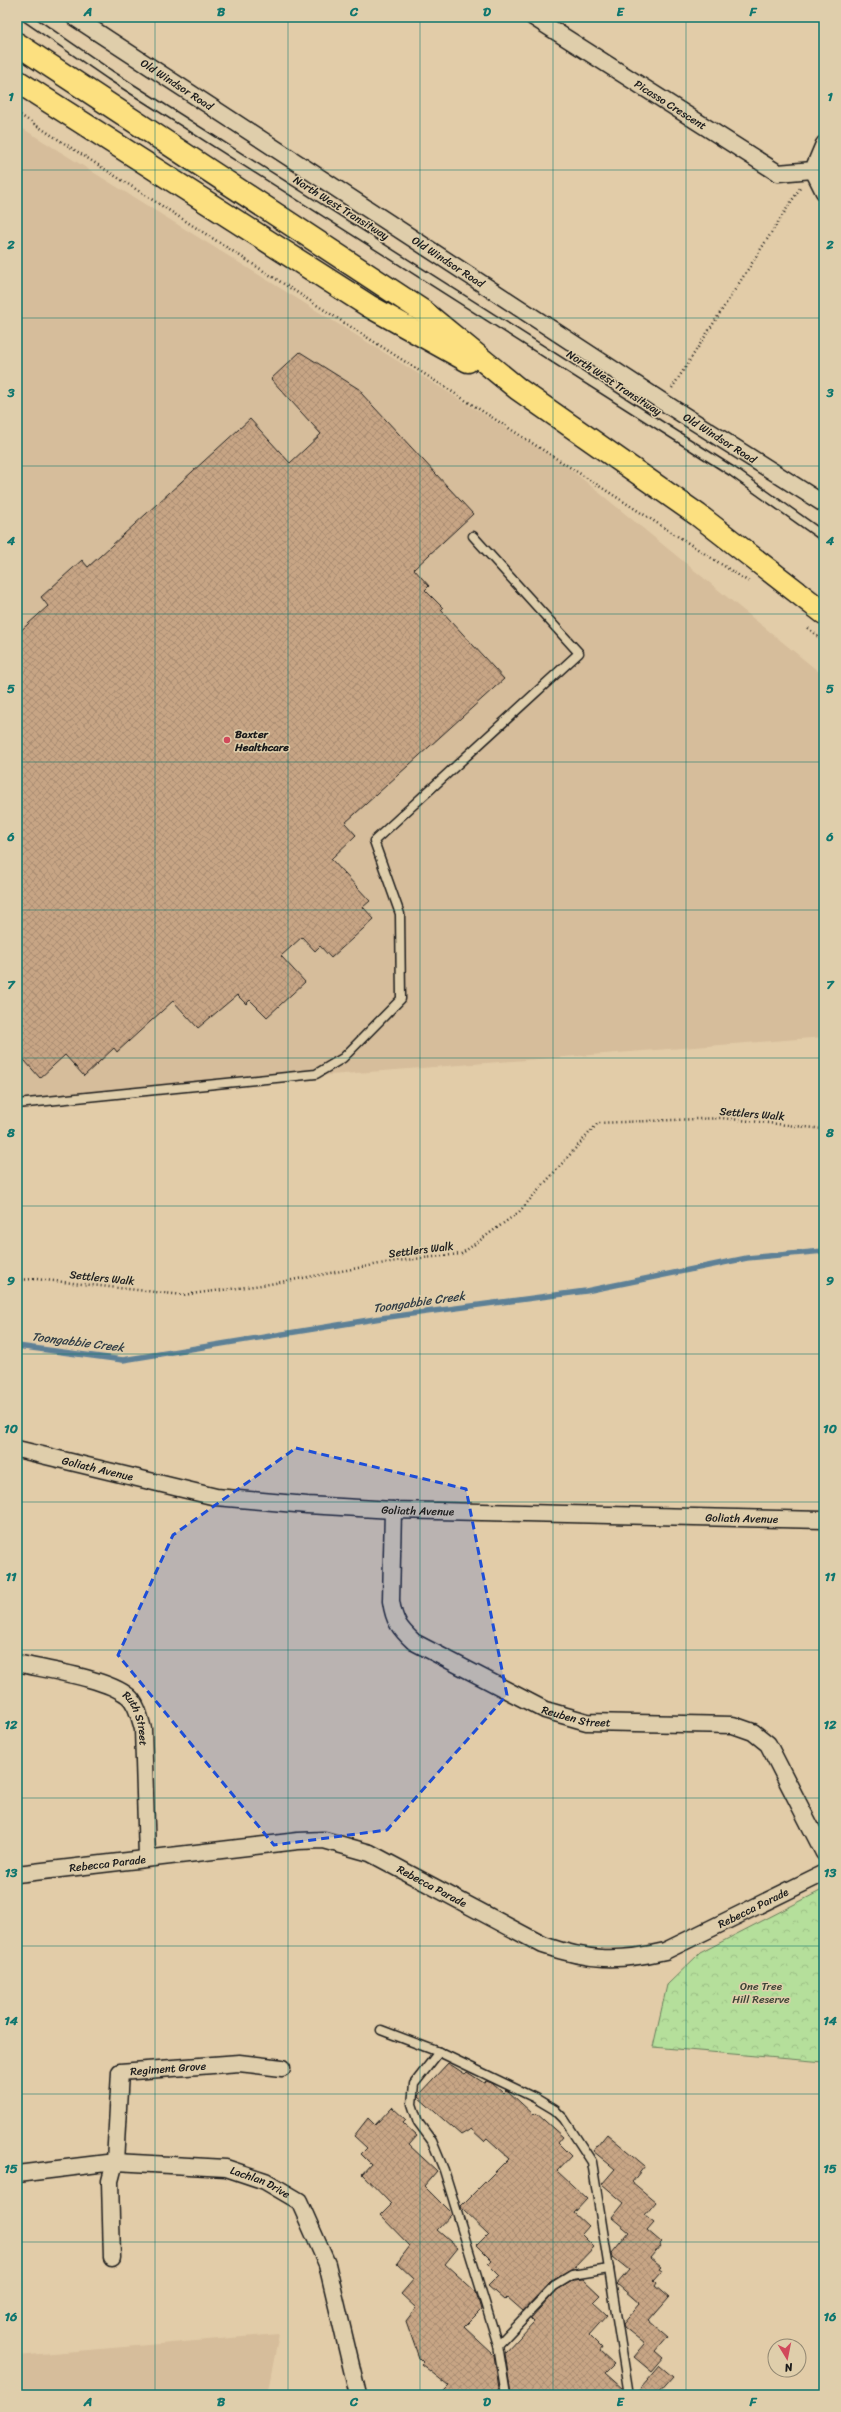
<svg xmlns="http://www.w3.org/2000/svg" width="841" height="2412" viewBox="0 0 841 2412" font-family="Sriracha,sans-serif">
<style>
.built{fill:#d6bd9b}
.forest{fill:url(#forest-crowns);stroke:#687e5c}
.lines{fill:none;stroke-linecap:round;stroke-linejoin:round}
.stream{stroke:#5d8096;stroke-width:5.5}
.building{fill:url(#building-cross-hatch);stroke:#1c1c1c}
.service-casing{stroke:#1c1c1c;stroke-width:11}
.minor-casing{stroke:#1c1c1c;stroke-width:19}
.trunk-casing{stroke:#1c1c1c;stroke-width:25}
.path{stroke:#1c1c1c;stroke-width:2.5;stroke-dasharray:1 3;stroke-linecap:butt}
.service{stroke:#dfceab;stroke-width:8}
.minor{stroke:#dfceab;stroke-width:16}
.trunk{stroke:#fce080;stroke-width:22}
.marked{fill:#1d4ed8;fill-opacity:0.2;stroke:#1d4ed8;stroke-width:3;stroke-dasharray:8 5;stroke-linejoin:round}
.grid{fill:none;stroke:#0f766e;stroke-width:1;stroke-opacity:0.55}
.poi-dot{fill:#d1495b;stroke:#dfceab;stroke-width:1.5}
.labels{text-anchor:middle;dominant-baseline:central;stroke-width:3;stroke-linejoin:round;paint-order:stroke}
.street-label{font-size:11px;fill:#1c1c1c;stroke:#dfceab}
.poi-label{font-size:11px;font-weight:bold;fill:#1c1c1c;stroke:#dfceab;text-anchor:start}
.park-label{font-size:11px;fill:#3b4335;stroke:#dfceab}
.water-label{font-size:12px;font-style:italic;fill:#323d45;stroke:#dfceab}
.neatline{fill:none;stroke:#0f766e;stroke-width:1.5}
.grid-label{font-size:13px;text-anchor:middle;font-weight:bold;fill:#0f766e}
</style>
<defs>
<pattern id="forest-crowns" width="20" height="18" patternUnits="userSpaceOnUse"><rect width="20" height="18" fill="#b5df9b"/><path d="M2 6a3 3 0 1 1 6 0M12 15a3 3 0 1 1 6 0" fill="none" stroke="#9bbf85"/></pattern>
<pattern id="building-cross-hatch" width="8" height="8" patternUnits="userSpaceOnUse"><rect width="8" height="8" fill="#c7a585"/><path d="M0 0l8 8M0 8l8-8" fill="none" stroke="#aa8d72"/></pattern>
</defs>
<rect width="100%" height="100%" fill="#e2cca8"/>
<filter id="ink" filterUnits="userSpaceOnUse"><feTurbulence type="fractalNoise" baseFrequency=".025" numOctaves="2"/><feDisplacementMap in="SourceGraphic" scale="8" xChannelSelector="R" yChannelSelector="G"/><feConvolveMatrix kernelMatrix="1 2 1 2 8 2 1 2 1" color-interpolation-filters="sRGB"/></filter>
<g filter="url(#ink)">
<g class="built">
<path d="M17 125 564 464 824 676V1037L17 1099Z"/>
<path d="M279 2334 267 2395H17V2356Z"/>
</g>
<path class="forest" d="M824 1889V2062L653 2047 667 1985 700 1953Z"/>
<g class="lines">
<path class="stream" d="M17 1346 123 1360 381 1318 586 1291 747 1258 824 1251"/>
</g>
<g class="building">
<path d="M300 352 362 391 361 393 473 514 414 569 429 586 425 590 443 608 441 610 504 679 345 823 356 835 331 859 370 901 363 907 374 919 331 958 320 946 315 951 302 937 281 956 305 982 267 1017 250 1000 246 1004 237 995 198 1028 173 1001 117 1052 114 1048 84 1076 65 1055 40 1078 17 1052V634L48 606 41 597 82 560 88 567 250 419 290 463 321 434 271 379Z"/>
<path d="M448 2063 465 2074 467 2072 484 2083 486 2081 492 2083 503 2093 506 2090 508 2091 534 2115 536 2113 563 2137 558 2143 571 2156 557 2171 587 2199 574 2213 588 2226 581 2234 594 2247 573 2269 550 2282 523 2311 507 2297 504 2300 488 2286 499 2275 488 2264 492 2260 477 2245 488 2234 462 2209 461 2206 509 2158 487 2138 484 2141 471 2129 461 2135 418 2097 419 2094Z"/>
<path d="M392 2107 406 2120 403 2123 417 2136 409 2145 437 2171 424 2186 452 2214 437 2230 458 2248 445 2264 476 2292 481 2310 464 2327 494 2355 500 2395H440L449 2386 421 2364 423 2362 419 2358 406 2321 416 2308 401 2294 414 2279 397 2263 410 2246 380 2215 391 2204 362 2174 371 2164 361 2154 367 2148 354 2136 368 2118 375 2125Z"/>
<path d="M607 2134 645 2166 632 2182 656 2202 645 2215 654 2222 647 2230 661 2242 659 2244 660 2246 650 2258 661 2267 659 2269 662 2271 654 2280 657 2283 655 2286 669 2298 649 2321 668 2337 656 2351 664 2358 652 2372 634 2357 645 2344 624 2327 623 2324 640 2304 617 2284 629 2270 613 2257 612 2253 629 2232 612 2218 624 2203 602 2184 615 2169 593 2151Z"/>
<path d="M583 2279 600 2295 593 2302 607 2315 589 2335 602 2348 600 2351 614 2364 605 2373 623 2389V2395H511L505 2353 534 2322 531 2319 557 2290 574 2280Z"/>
<path d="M660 2366 673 2377 657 2395H635Z"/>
</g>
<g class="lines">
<defs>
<g id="service">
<path d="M26 17 110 75 733 472 824 537"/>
<path d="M17 1104 316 1074 343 1058 401 999 400 914 374 841 579 653 473 536"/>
<path d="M381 2030 439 2052"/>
<path d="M498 2345 554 2286 572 2275 609 2269"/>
<path d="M506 2395 498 2345 444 2170 432 2141 418 2122 412 2104 414 2084 439 2052 535 2098 555 2110 564 2119 592 2162 629 2395"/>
</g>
<g id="minor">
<path id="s1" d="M74 17 663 402 824 504"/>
<path id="s2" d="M533 17 778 173 813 170 824 144"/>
<path d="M813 170 824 192"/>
<path id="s3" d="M17 1449 216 1497 307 1505 393 1510 824 1520"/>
<path id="s4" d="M393 1510 391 1601C394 1621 399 1628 414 1642L545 1710 587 1722 733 1725 753 1732 768 1744 824 1853"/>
<path id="s5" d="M17 1663C46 1670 106 1678 128 1696 137 1703 140 1719 143 1729L147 1857"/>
<path id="s6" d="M17 1874 298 1841 324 1840 370 1853 543 1945C589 1961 618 1962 665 1951L824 1873"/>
<path id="s7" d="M17 2174 115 2162 226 2168 265 2181 299 2201 327 2264 358 2395"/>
<path id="s8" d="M112 2258 110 2181 115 2162 120 2072 239 2063 282 2068"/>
</g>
<g id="trunk">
<path d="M17 44 424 312 518 389 698 515 824 613"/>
<path d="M17 81 369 306 468 361"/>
</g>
</defs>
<use href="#service" class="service-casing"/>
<use href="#minor" class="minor-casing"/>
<use href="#trunk" class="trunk-casing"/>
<g class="path">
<path d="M17 113 749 582"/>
<path d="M672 388 800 188"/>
<path d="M808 628 824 642"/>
<path d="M17 1280 36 1279 183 1295 270 1284 396 1261 461 1254 519 1212 598 1123 722 1118 824 1129"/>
</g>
<use href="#service" class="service"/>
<use href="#minor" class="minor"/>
<use href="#trunk" class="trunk"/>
</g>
</g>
<path class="marked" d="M296 1448 466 1489 507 1695 387 1830 274 1845 118 1655 173 1535Z"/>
<path class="grid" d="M155 17V2395M288 17V2395M420 17V2395M553 17V2395M686 17V2395M17 170H824M17 318H824M17 466H824M17 614H824M17 762H824M17 910H824M17 1058H824M17 1206H824M17 1354H824M17 1502H824M17 1650H824M17 1798H824M17 1946H824M17 2094H824M17 2242H824"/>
<circle class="poi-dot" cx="227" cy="740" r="4"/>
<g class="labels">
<g class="street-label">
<text stroke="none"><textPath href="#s1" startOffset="123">Old Windsor Road</textPath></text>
<text stroke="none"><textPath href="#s2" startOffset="163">Picasso Crescent</textPath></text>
<text transform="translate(341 208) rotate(32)">North West Transitway</text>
<text stroke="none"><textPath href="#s1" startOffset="447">Old Windsor Road</textPath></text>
<text transform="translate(614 383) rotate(33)">North West Transitway</text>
<text stroke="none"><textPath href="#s1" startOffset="771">Old Windsor Road</textPath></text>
<text transform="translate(752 1114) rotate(5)">Settlers Walk</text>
<text transform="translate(421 1250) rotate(-7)">Settlers Walk</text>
<text transform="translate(102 1278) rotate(6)">Settlers Walk</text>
<text stroke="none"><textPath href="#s3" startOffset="83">Goliath Avenue</textPath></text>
<text stroke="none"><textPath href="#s3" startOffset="407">Goliath Avenue</textPath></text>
<text stroke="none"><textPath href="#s3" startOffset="731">Goliath Avenue</textPath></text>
<text stroke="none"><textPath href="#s4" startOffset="319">Reuben Street</textPath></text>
<text stroke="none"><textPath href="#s5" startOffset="141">Ruth Street</textPath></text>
<text stroke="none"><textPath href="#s6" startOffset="91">Rebecca Parade</textPath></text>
<text stroke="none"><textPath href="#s6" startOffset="427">Rebecca Parade</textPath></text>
<text stroke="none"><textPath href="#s6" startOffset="775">Rebecca Parade</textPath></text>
<text stroke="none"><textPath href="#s8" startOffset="235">Regiment Grove</textPath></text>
<text stroke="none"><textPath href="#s7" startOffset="247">Lachlan Drive</textPath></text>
</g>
<g class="poi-label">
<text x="235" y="734">Baxter<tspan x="235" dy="13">Healthcare</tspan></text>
</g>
<g class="park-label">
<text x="761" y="1986">One Tree<tspan x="761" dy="13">Hill Reserve</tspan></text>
</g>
<g class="water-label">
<text transform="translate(419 1302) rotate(-8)">Toongabbie Creek</text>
<text transform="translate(78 1342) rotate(7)">Toongabbie Creek</text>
</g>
</g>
<rect width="841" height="2412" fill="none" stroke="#dfceab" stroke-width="44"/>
<g transform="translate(787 2358) rotate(170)"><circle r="19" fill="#dfceab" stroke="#918772"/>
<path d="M0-3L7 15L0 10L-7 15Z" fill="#d1495b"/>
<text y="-6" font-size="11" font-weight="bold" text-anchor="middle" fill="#1c1c1c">N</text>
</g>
<rect x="22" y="22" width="797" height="2368" class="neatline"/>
<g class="grid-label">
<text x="88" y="16">A</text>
<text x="221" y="16">B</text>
<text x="354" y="16">C</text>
<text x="487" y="16">D</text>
<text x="620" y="16">E</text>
<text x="753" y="16">F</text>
<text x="11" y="101">1</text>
<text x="830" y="101">1</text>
<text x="11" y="249">2</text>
<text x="830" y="249">2</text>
<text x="11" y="397">3</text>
<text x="830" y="397">3</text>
<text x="11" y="545">4</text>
<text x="830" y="545">4</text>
<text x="11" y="693">5</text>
<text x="830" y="693">5</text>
<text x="11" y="841">6</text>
<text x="830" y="841">6</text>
<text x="11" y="989">7</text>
<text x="830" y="989">7</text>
<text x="11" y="1137">8</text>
<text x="830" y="1137">8</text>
<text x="11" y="1285">9</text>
<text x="830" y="1285">9</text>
<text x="11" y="1433">10</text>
<text x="830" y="1433">10</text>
<text x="11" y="1581">11</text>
<text x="830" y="1581">11</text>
<text x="11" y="1729">12</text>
<text x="830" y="1729">12</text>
<text x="11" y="1877">13</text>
<text x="830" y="1877">13</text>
<text x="11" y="2025">14</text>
<text x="830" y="2025">14</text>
<text x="11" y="2173">15</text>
<text x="830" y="2173">15</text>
<text x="11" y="2321">16</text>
<text x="830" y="2321">16</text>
<text x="88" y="2406">A</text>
<text x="221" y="2406">B</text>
<text x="354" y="2406">C</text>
<text x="487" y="2406">D</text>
<text x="620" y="2406">E</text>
<text x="753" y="2406">F</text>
</g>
</svg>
